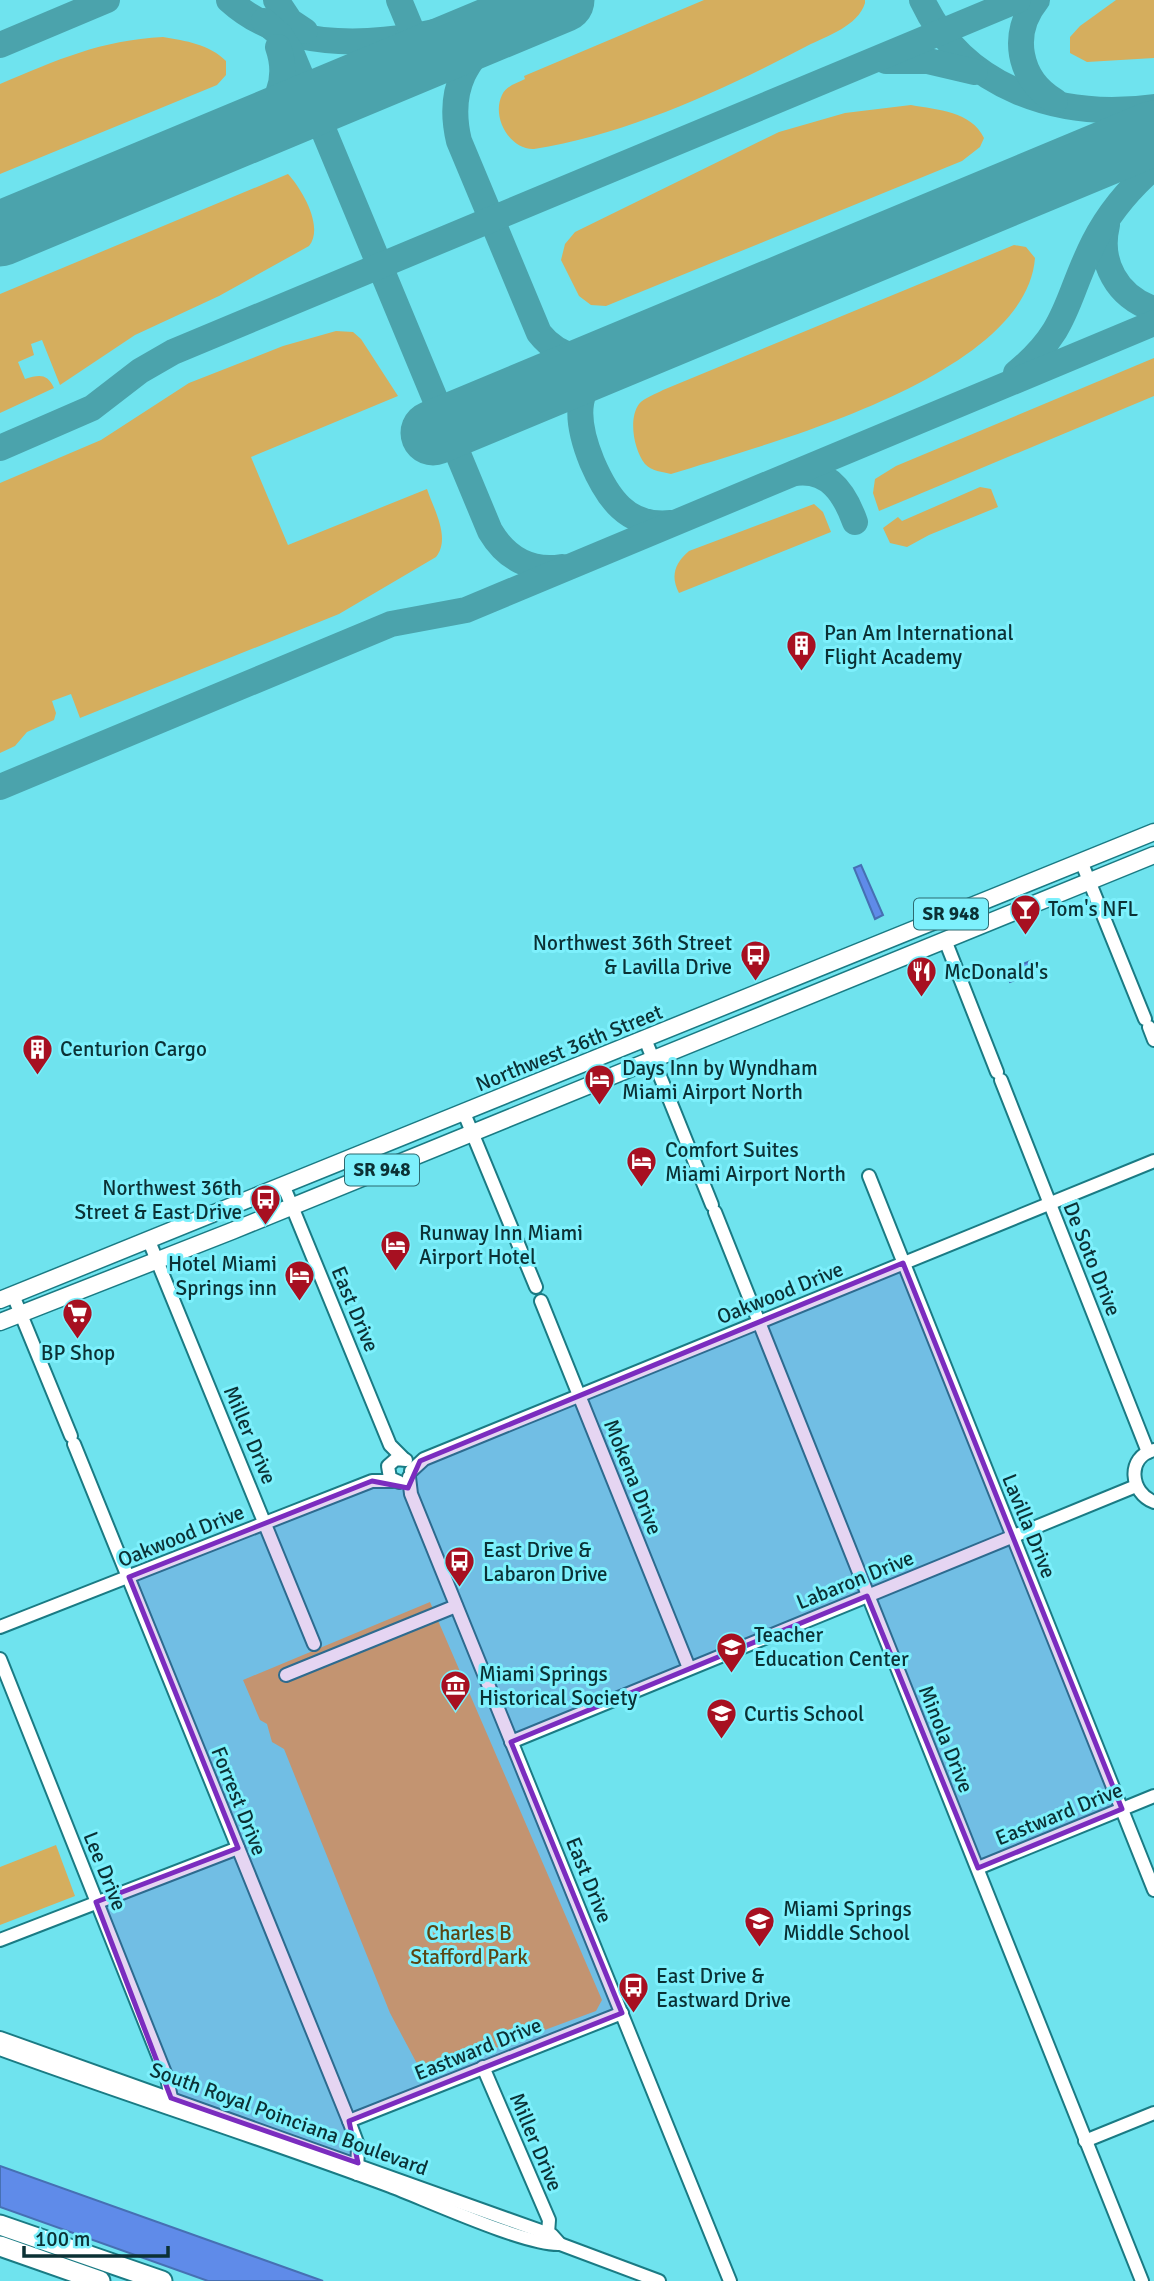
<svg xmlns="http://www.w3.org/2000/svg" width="1154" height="2281" viewBox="0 0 1154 2281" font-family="Signika,sans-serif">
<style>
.green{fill:#d5ae5e}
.water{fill:#5f8be9;stroke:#4670b3;stroke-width:2}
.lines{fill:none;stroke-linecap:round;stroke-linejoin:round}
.taxiway{stroke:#4ba3ac;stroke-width:26}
.runway{stroke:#4ba3ac;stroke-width:65}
.minor-casing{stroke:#1a7b84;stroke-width:16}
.major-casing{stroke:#1a7b84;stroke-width:19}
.highway-casing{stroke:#1a7b84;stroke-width:23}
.minor{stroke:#fff;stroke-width:12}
.major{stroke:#fff;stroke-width:16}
.highway{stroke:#fff;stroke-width:19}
.marked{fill:#7b2cbf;fill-opacity:0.2;stroke:#7b2cbf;stroke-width:5;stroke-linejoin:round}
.labels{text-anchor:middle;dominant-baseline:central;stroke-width:6;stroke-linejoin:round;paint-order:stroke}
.shield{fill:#7df0fc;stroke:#2d6a71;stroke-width:2}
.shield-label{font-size:19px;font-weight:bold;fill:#0b3135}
.poi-label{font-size:21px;fill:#0b3135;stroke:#7df0fc;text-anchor:start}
.street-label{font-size:21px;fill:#0b3135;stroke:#7df0fc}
.park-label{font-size:21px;fill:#5b4513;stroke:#7df0fc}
</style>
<rect width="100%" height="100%" fill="#6fe3ee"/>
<g class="green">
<path d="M704 0H865V3C858 26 827 36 807 46 723 90 628 134 534 149 510 150 491 117 502 95 506 86 517 83 525 79L524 76Z"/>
<path d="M1116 0H1154V58L1087 62 1070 53V37L1080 26Z"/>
<path d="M163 37C186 41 209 44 226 61V75L217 85 0 174V84C57 60 101 40 163 37Z"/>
<path d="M911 105C938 110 971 111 984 138L980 147 962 161 606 306 591 305 579 296 561 260 565 244 575 232 779 132 845 113Z"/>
<path d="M288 174C300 187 325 226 309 246L219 296 135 335 60 385 42 340 31 344 34 355 18 362 25 379C39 375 47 373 54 388L0 413V294Z"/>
<path d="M1014 245 1026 247 1035 258C1026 377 766 444 671 474 663 472 651 471 645 464 634 450 628 419 639 404 644 398 656 394 663 390Z"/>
<path d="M336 331 353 332 361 339 398 396 251 457 288 545 427 489C434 510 451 538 436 557L339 614 80 718 71 694 52 701 56 713 54 720 27 732 15 746 0 753V483L101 440 189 383 283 346Z"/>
<path d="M1154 358V396L879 511 873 493 875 479 896 466Z"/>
<path d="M980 487 991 489 998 507 929 535 907 547 890 543 883 528 898 517 902 521Z"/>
<path d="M814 504 823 512 831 532 679 593C670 576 675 563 689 551Z"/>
<path d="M430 1602 602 2000 596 2011 423 2075 390 2013 284 1749 272 1742 267 1724 260 1720 243 1680Z"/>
<path d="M56 1845 75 1896 0 1925V1867Z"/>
</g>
<g class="water">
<path d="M861 865 883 915 875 919 854 868Z"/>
<path d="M1030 961 1034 973 1010 982 1006 971Z"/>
<path d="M0 2166 323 2281H208L0 2207Z"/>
</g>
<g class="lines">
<g class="taxiway">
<path d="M229 0C313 76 455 30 548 0"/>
<path d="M276 0 290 21 305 31"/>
<path d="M399 0 423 58"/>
<path d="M922 0C964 90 1061 120 1154 107"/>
<path d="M1037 0C1010 33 1018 79 1055 101"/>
<path d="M264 21 280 35 291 52 490 531C506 558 531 572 562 567"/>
<path d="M506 23C467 58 446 87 459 141L539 333C562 362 592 362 625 354"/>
<path d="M0 45 107 0"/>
<path d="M886 61H928L975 72"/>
<path d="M250 130C276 108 290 81 278 47"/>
<path d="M1107 225C1098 262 1117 297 1154 309"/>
<path d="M620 356C572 381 574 418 592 462 607 497 627 528 671 523"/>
<path d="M1016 373C1070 329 1065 299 1094 242 1108 214 1130 188 1154 167"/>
<path d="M0 448 92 408 140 371 173 352 1018 0"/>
<path d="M795 473C829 468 845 494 855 522"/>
<path d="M0 787 391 624 466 610 1154 323"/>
</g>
<g class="runway">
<path d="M0 234 562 0"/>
<path d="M433 433 1154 133"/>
</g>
<defs>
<g id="minor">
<path d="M1081 861 1145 1019"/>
<path d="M945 940 997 1072"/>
<path d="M1149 1027 1154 1040"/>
<path d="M645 1039 712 1205"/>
<path d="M1001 1080 1148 1452"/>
<path d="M464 1113 536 1287"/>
<path d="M869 1176 1154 1890"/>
<path d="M284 1187 390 1445 404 1459"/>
<path d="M715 1212 1142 2281"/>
<path d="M149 1241 314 1644"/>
<path d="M13 1295 71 1436"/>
<path d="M541 1301 689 1668"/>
<path d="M74 1444 349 2121 358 2145 357 2174"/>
<path d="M1154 1450C1126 1457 1130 1493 1154 1502"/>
<path d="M411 1471 424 1459 1154 1161"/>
<path d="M409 1477 411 1494 730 2281"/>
<path d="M399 1482 390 1478 388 1466 396 1459 406 1460"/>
<path d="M0 1627 372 1481H393"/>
<path d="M0 1659 167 2078 171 2098"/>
<path d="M286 1675 456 1606"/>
<path d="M511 1742 1136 1486"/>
<path d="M978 1868 1154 1796"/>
<path d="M0 1940 238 1848"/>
<path d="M0 2038 552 2235 560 2244"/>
<path d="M0 2049C129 2096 261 2138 390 2186 427 2200 527 2246 560 2244L659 2281"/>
<path d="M483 2067 549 2220 548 2233"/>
<path d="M349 2121 622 2013"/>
<path d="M1085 2141 1154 2113"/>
</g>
<g id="major">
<path d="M0 1300 1154 832"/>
<path d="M0 1322 232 1231 1154 855"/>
</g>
<g id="highway">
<path d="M0 2225 162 2281"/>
<path d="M0 2246 100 2281"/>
</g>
</defs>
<use href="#minor" class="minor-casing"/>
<use href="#major" class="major-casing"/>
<use href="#highway" class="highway-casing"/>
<use href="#minor" class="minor"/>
<use href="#major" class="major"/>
<use href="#highway" class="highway"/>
</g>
<path class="marked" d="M903 1263 1122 1809 978 1868 867 1596 511 1742 622 2013 349 2121 358 2163 171 2098 96 1902 238 1848 129 1577 372 1481 408 1488 420 1461Z"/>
<defs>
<symbol id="building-pin" viewBox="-11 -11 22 30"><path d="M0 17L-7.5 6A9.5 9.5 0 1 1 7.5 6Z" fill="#a71021" stroke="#7df0fc"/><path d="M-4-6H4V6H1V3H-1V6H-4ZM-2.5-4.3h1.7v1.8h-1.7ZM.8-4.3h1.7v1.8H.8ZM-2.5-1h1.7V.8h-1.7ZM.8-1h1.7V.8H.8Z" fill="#fff"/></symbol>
<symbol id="bar-pin" viewBox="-11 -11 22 30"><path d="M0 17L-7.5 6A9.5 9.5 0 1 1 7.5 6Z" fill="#a71021" stroke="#7df0fc"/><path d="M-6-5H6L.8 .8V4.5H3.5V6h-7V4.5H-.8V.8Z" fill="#fff"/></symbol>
<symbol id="bus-pin" viewBox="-11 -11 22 30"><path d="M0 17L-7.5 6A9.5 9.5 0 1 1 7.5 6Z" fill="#a71021" stroke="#7df0fc"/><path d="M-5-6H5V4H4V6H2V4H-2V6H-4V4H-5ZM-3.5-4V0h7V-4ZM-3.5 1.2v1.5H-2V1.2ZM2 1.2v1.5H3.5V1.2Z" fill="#fff"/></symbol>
<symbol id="restaurant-pin" viewBox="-11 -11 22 30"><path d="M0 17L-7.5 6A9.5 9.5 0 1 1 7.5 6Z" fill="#a71021" stroke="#7df0fc"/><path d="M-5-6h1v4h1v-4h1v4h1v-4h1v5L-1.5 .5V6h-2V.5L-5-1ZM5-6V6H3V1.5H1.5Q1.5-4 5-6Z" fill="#fff"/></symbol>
<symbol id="hotel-pin" viewBox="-11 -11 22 30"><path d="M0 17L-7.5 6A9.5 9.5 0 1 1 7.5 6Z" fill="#a71021" stroke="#7df0fc"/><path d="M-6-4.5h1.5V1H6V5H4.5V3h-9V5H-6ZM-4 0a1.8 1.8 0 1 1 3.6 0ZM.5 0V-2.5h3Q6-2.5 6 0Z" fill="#fff"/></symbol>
<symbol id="supermarket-pin" viewBox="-11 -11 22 30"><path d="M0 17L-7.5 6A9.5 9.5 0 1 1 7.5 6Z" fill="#a71021" stroke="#7df0fc"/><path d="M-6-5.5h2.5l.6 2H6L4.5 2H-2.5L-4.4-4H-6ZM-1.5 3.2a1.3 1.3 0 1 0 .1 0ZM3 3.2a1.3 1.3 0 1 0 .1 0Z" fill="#fff"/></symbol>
<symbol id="school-pin" viewBox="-11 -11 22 30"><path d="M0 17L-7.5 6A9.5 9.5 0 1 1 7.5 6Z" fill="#a71021" stroke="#7df0fc"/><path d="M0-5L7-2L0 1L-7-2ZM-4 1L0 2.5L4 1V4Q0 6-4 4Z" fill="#fff"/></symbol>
<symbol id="museum-pin" viewBox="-11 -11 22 30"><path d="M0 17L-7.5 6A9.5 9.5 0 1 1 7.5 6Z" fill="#a71021" stroke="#7df0fc"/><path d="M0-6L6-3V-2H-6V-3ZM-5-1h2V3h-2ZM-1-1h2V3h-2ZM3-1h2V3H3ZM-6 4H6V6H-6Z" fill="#fff"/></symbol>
</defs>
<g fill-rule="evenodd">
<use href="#building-pin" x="784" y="628" width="35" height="47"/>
<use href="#bar-pin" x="1008" y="892" width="35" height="47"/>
<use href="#bus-pin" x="738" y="938" width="35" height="47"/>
<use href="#restaurant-pin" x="904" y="954" width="35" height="47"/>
<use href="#building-pin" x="20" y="1032" width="35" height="47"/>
<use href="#hotel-pin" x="582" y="1062" width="35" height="47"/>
<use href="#hotel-pin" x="624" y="1144" width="35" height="47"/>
<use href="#bus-pin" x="248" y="1182" width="35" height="47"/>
<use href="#hotel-pin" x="378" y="1228" width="35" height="47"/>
<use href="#hotel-pin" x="282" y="1258" width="35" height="47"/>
<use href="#supermarket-pin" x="60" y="1296" width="35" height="47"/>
<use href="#bus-pin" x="442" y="1544" width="35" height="47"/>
<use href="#school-pin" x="714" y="1630" width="35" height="47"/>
<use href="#museum-pin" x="438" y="1668" width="35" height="47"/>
<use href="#school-pin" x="704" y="1696" width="35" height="47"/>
<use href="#school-pin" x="742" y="1904" width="35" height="47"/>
<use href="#bus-pin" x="616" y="1970" width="35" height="47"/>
</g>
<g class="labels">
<g class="shield">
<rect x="914" y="898.5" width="74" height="31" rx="5"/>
<rect x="345" y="1154.5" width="74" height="31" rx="5"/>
</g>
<g class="shield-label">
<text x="951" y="914">SR 948</text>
<text x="382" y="1170">SR 948</text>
</g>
<g class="poi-label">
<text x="824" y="633">Pan Am International<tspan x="824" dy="24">Flight Academy</tspan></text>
<text x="1048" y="909">Tom's NFL</text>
<text x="732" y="943" text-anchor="end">Northwest 36th Street<tspan x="732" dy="24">&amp; Lavilla Drive</tspan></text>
<text x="944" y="972">McDonald's</text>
<text x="60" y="1049">Centurion Cargo</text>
<text x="622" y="1068">Days Inn by Wyndham<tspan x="622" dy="24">Miami Airport North</tspan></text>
<text x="665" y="1150">Comfort Suites<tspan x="665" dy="24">Miami Airport North</tspan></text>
<text x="242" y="1188" text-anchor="end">Northwest 36th<tspan x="242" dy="24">Street &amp; East Drive</tspan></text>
<text x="419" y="1233">Runway Inn Miami<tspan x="419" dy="24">Airport Hotel</tspan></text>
<text x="277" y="1264" text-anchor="end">Hotel Miami<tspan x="277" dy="24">Springs inn</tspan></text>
<text x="78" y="1353" text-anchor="middle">BP Shop</text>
<text x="483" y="1550">East Drive &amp;<tspan x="483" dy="24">Labaron Drive</tspan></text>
<text x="754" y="1635">Teacher<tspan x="754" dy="24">Education Center</tspan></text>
<text x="479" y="1674">Miami Springs<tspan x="479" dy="24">Historical Society</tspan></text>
<text x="744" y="1714">Curtis School</text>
<text x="783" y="1909">Miami Springs<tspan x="783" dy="24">Middle School</tspan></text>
<text x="656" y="1976">East Drive &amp;<tspan x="656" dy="24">Eastward Drive</tspan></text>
</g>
<g class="street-label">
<text transform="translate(569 1048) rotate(-22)">Northwest 36th Street</text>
<text transform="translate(1092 1259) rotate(68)">De Soto Drive</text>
<text transform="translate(780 1293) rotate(-22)">Oakwood Drive</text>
<text transform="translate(355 1309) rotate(67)">East Drive</text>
<text transform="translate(250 1435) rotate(67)">Miller Drive</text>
<text transform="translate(633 1477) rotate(68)">Mokena Drive</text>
<text transform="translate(1029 1526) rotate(68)">Lavilla Drive</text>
<text transform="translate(181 1536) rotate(-22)">Oakwood Drive</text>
<text transform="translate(855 1580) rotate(-22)">Labaron Drive</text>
<text transform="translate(946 1739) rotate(68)">Minola Drive</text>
<text transform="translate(239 1801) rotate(68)">Forrest Drive</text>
<text transform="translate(1059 1814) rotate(-22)">Eastward Drive</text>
<text transform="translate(105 1871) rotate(68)">Lee Drive</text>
<text transform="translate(589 1880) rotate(68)">East Drive</text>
<text transform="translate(478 2049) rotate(-22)">Eastward Drive</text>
<text transform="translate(289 2119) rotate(20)">South Royal Poinciana Boulevard</text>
<text transform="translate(536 2142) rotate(67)">Miller Drive</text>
</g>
<g class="park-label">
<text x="469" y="1933">Charles B<tspan x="469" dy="24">Stafford Park</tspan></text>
</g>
</g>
<path d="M24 2246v10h144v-10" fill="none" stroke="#0b3135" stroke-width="3.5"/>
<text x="35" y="2246" font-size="21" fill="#0b3135" stroke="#7df0fc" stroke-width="5" paint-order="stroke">100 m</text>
</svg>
